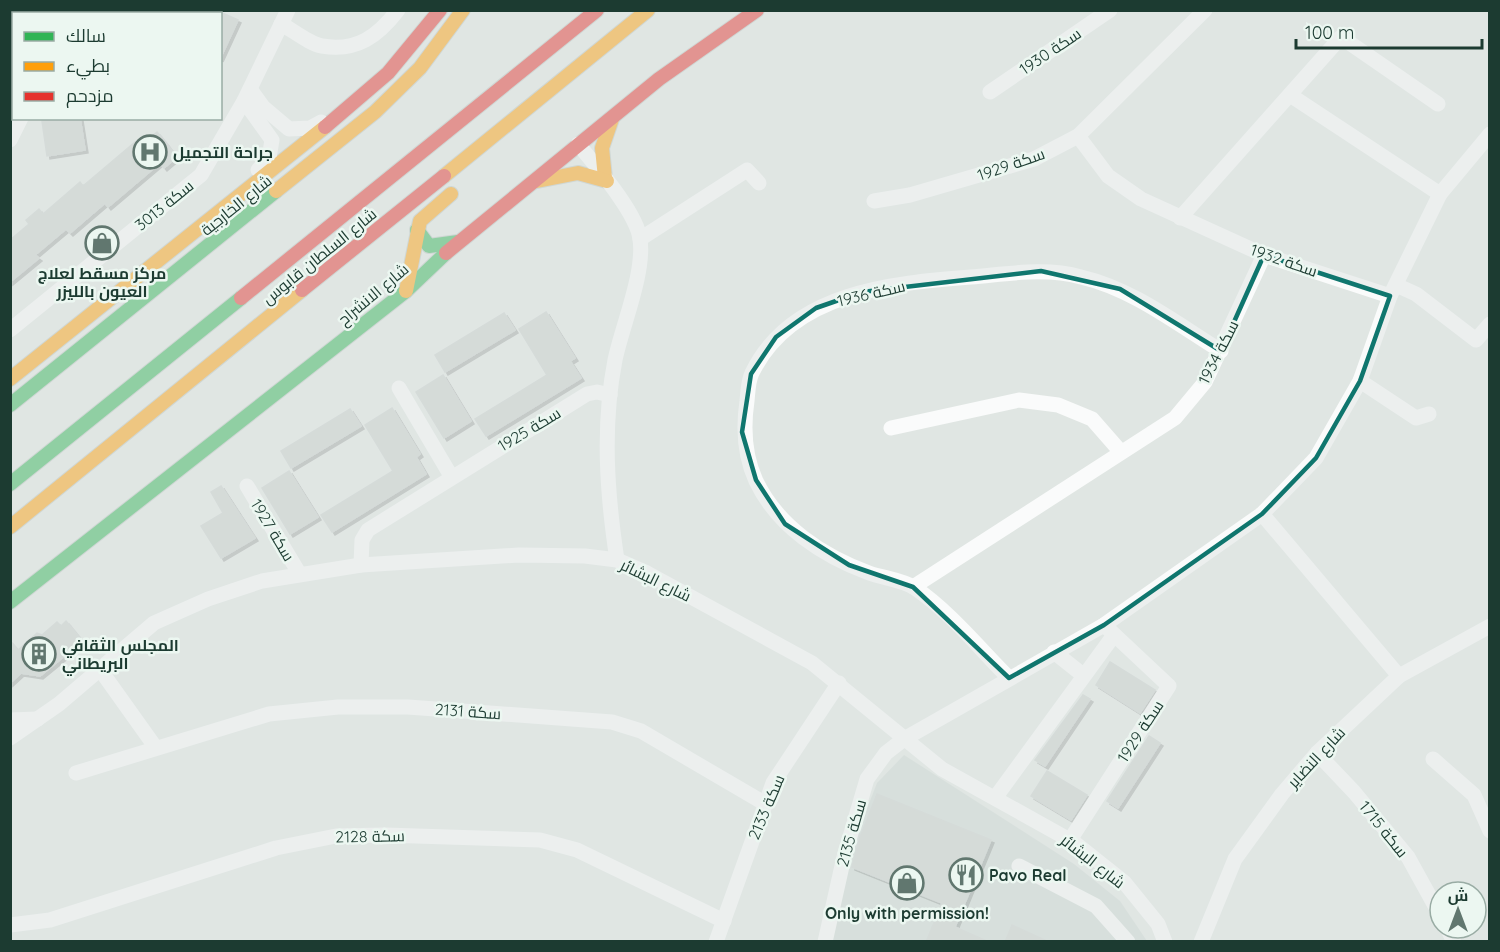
<svg xmlns="http://www.w3.org/2000/svg" width="1500" height="952" viewBox="0 0 1500 952" font-family="Quicksand,Cairo,sans-serif">
<style>
.built{fill:#cdd8d3}
.building{fill:#c7ceca;stroke:#c8cfcc;stroke-width:1.5;filter:url(#shadow)}
.lines{fill:none;stroke-linecap:round;stroke-linejoin:round}
.fast-casing{stroke:#bbc6c1;stroke-width:16}
.slow-casing{stroke:#bbc6c1;stroke-width:16}
.jam-casing{stroke:#bbc6c1;stroke-width:16}
.street{stroke:#fafbfb;stroke-width:15}
.fast{stroke:#30b455;stroke-width:14}
.slow{stroke:#ff9f0a;stroke-width:14}
.jam{stroke:#e5322d;stroke-width:14}
.marked{fill:none;stroke:#0f766e;stroke-width:4.5;stroke-linejoin:round}
.labels{text-anchor:middle;dominant-baseline:central;stroke-width:5;stroke-linejoin:round;paint-order:stroke}
.street-label{font-size:16px;fill:#1c3b31;stroke:#ecf7f1}
.poi-label{font-size:16px;font-weight:bold;fill:#1c3b31;stroke:#ecf7f1;text-anchor:start}
</style>
<defs>
<filter id="shadow"><feDropShadow dx="3" dy="3" stdDeviation="0" flood-color="#0004"/></filter>
</defs>
<rect width="100%" height="100%" fill="#e0e6e3"/>
<path class="built" d="M904 755 1074 864 1120 901 1147 941 831 942 855 839 877 783Z"/>
<g class="building">
<path d="M220 12 238 20 220 59Z"/>
<path d="M58 118H80L85 150 47 156 42 121Z"/>
<path d="M157 132 177 157 164 168 160 163 108 207 105 203 70 233 66 229 35 255 39 258 10 282V240L29 224 26 220 39 209 43 214 80 182 83 186 135 142 139 147Z"/>
<path d="M546 312 575 358 570 361 581 378 486 436 475 419 547 375 519 329Z"/>
<path d="M504 313 515 330 445 372 435 355Z"/>
<path d="M443 375 471 421 444 438 416 392Z"/>
<path d="M392 408 420 454 416 457 426 474 332 532 321 515 393 471 365 425Z"/>
<path d="M350 409 361 426 291 468 281 451Z"/>
<path d="M289 471 318 517 290 534 262 488Z"/>
<path d="M221 486 255 538 221 558 201 526 223 513 211 492Z"/>
<path d="M66 621 79 637 74 641 78 645 40 676 21 673 10 683V641L18 650 37 633 42 635 57 622 61 626Z"/>
<path d="M1110 662 1155 690 1140 713 1096 685Z"/>
<path d="M1083 695 1090 699 1045 766 1035 760Z"/>
<path d="M1149 736 1160 743 1118 808 1107 801Z"/>
<path d="M1047 771 1087 795 1071 820 1031 796Z"/>
<path d="M877 794 991 840 955 927 989 942H926L942 903 852 867 860 837Z"/>
<path d="M1012 925 1049 942H1005Z"/>
</g>
<g class="lines">
<defs>
<g id="fast">
<path d="M417 230 429 246 458 242"/>
<path d="M10 405 276 191"/>
<path d="M10 484 241 298"/>
<path d="M10 602 406 291 446 253"/>
</g>
<g id="slow">
<path d="M444 176 648 10"/>
<path d="M605 178 602 148 612 119"/>
<path d="M537 181 578 173 607 181"/>
<path d="M276 191 375 112 420 68 463 10"/>
<path d="M406 291 420 221 451 194"/>
<path d="M10 379 325 127"/>
<path d="M10 527 302 290"/>
</g>
<g id="jam">
<path d="M325 127 388 73 440 10"/>
<path d="M446 253 659 79 757 10"/>
<path d="M302 290 444 176"/>
<path d="M241 298 597 10"/>
</g>
</defs>
<use href="#fast" class="fast-casing"/>
<use href="#slow" class="slow-casing"/>
<use href="#jam" class="jam-casing"/>
<g class="street">
<path d="M74 14 76 10"/>
<path d="M281 24C293 30 309 44 322 46 357 52 378 36 398 10"/>
<path d="M250 89 263 107 289 129 310 128 321 122"/>
<path d="M990 92 1110 10"/>
<path d="M1290 95 1440 194"/>
<path d="M244 101 272 140 269 158 258 170"/>
<path d="M1078 136 1108 176 1141 199 1264 255 1390 296"/>
<path d="M10 140 21 118"/>
<path d="M578 144C595 165 637 213 640 239 645 273 622 326 615 360 602 427 607 494 617 560"/>
<path d="M874 201 910 195 1034 159 1078 136 1205 10"/>
<path d="M1180 218 1341 37 1438 104"/>
<path d="M640 239 747 170 759 183"/>
<path d="M1396 285 1416 294 1476 340 1490 324"/>
<path d="M10 330 201 175 244 101 288 10"/>
<path d="M1360 381 1416 418 1429 414"/>
<path d="M399 388 451 476"/>
<path d="M891 428 1019 400 1058 405 1092 419 1120 451"/>
<path d="M247 486 299 573"/>
<path d="M1262 514 1399 676"/>
<path d="M361 565 362 540 368 530 587 394 597 392 610 395"/>
<path d="M913 587 1175 418 1205 382 1264 255"/>
<path d="M1054 652 1083 675"/>
<path d="M99 668 156 748"/>
<path d="M1009 678C979 648 950 612 915 588 903 580 883 578 869 573 823 556 778 527 756 481 744 455 743 428 747 401 748 392 748 381 752 373 791 292 892 283 971 277 1008 274 1045 267 1081 277 1133 289 1177 324 1221 351"/>
<path d="M10 720 38 719"/>
<path d="M10 738 59 704 154 623 208 599 262 581 361 565 519 555 585 556 617 560 647 573 812 663 942 769 1075 843 1124 882 1158 924 1165 942"/>
<path d="M1317 753 1354 792 1408 857 1440 915"/>
<path d="M1433 759 1474 795 1490 831"/>
<path d="M76 773 269 714 338 707H408L612 722 641 731 764 803"/>
<path d="M995 798 1114 635"/>
<path d="M1070 840 1169 686 1104 625"/>
<path d="M1019 866 1096 906 1128 942"/>
<path d="M10 925 50 920 276 848 336 836 385 835 540 840 577 850 724 921"/>
<path d="M1447 928 1454 942"/>
<path d="M716 942 773 783 839 683"/>
<path d="M825 942 844 857 867 779 886 753 904 739 1104 625 1262 514 1316 458 1360 381 1390 296 1440 194 1490 134"/>
<path d="M1201 942 1235 859 1282 794 1317 753 1399 676 1490 626"/>
</g>
<use href="#fast" class="fast"/>
<use href="#slow" class="slow"/>
<use href="#jam" class="jam"/>
</g>
<path d="M0 0H1500V952H0ZM1264 255 1390 296 1360 381 1316 458 1262 514 1104 625 1009 678 913 587 849 565 785 524 756 480 742 432 751 374 776 337 816 308 862 292 1041 271 1120 289 1221 351Z" fill="#e0e6e3" fill-opacity=".55" fill-rule="evenodd"/>
<path class="marked" d="M1264 255 1390 296 1360 381 1316 458 1262 514 1104 625 1009 678 913 587 849 565 785 524 756 480 742 432 751 374 776 337 816 308 862 292 1041 271 1120 289 1221 351Z"/>
<defs>
<symbol id="hospital-ring" viewBox="-11 -11 22 22"><circle r="9.5" fill="#ecf7f1" stroke="#61776f" stroke-width="1.5"/><path d="M-5-5h3v3.5h4V-5h3V5h-3V1.5h-4V5h-3Z" fill="#61776f"/></symbol>
<symbol id="shop-ring" viewBox="-11 -11 22 22"><circle r="9.5" fill="#ecf7f1" stroke="#61776f" stroke-width="1.5"/><path d="M-5-2.5h2.3a2.7 3.5 0 0 1 5.4 0H5L5.5 6h-11ZM-1.5-2.5h3a1.5 2.3 0 0 0-3 0Z" fill="#61776f"/></symbol>
<symbol id="building-ring" viewBox="-11 -11 22 22"><circle r="9.5" fill="#ecf7f1" stroke="#61776f" stroke-width="1.5"/><path d="M-4-6H4V6H1V3H-1V6H-4ZM-2.5-4.3h1.7v1.8h-1.7ZM.8-4.3h1.7v1.8H.8ZM-2.5-1h1.7V.8h-1.7ZM.8-1h1.7V.8H.8Z" fill="#61776f"/></symbol>
<symbol id="restaurant-ring" viewBox="-11 -11 22 22"><circle r="9.5" fill="#ecf7f1" stroke="#61776f" stroke-width="1.5"/><path d="M-5-6h1v4h1v-4h1v4h1v-4h1v5L-1.5 .5V6h-2V.5L-5-1ZM5-6V6H3V1.5H1.5Q1.5-4 5-6Z" fill="#61776f"/></symbol>
</defs>
<g fill-rule="evenodd">
<use href="#hospital-ring" x="131" y="133" width="38" height="38"/>
<use href="#shop-ring" x="83" y="224" width="38" height="38"/>
<use href="#building-ring" x="20" y="635" width="38" height="38"/>
<use href="#restaurant-ring" x="947" y="856" width="38" height="38"/>
<use href="#shop-ring" x="888" y="864" width="38" height="38"/>
</g>
<g class="labels">
<g class="street-label">
<text transform="translate(1050 51) rotate(-34)">سكة 1930</text>
<text transform="translate(1011 164) rotate(-19)">سكة 1929</text>
<text transform="translate(164 205) rotate(-39)">سكة 3013</text>
<text transform="translate(236 205) rotate(-39)">شارع الخارجية</text>
<text transform="translate(319 256) rotate(-39)">شارع السلطان قابوس</text>
<text transform="translate(1284 260) rotate(19)">سكة 1932</text>
<text transform="translate(871 293) rotate(-13)">سكة 1936</text>
<text transform="translate(373 294) rotate(-40)">شارع الانشراح</text>
<text transform="translate(1218 352) rotate(-63)">سكة 1934</text>
<text transform="translate(529 429) rotate(-31)">سكة 1925</text>
<text transform="translate(273 530) rotate(59)">سكة 1927</text>
<text transform="translate(656 580) rotate(26)">شارع البشائر</text>
<text transform="translate(468 711) rotate(4)">سكة 2131</text>
<text transform="translate(1140 731) rotate(-57)">سكة 1929</text>
<text transform="translate(1316 757) rotate(-47)">شارع النضاير</text>
<text transform="translate(766 807) rotate(-67)">سكة 2133</text>
<text transform="translate(1384 829) rotate(51)">سكة 1715</text>
<text transform="translate(851 833) rotate(-74)">سكة 2135</text>
<text transform="translate(370 836) rotate(-1)">سكة 2128</text>
<text transform="translate(1093 861) rotate(38)">شارع البشائر</text>
</g>
<g class="poi-label">
<text x="173" y="152">جراحة التجميل</text>
<text x="102" y="273" text-anchor="middle">مركز مسقط لعلاج<tspan x="102" dy="18">العيون بالليزر</tspan></text>
<text x="62" y="645">المجلس الثقافي<tspan x="62" dy="18">البريطاني</tspan></text>
<text x="989" y="875">Pavo Real</text>
<text x="907" y="913" text-anchor="middle">Only with permission!</text>
</g>
</g>
<rect width="1500" height="952" fill="none" stroke="#1c3b31" stroke-width="24"/>
<rect x="12" y="12" width="210" height="108" fill="#ecf7f1" stroke="#99aca4" stroke-width="1.5"/>
<rect x="24" y="32" width="30" height="9" fill="#30b455" stroke="#99aca4" stroke-width="1.5"/>
<text x="66" y="42" font-size="18" fill="#1c3b31">سالك</text>
<rect x="24" y="62" width="30" height="9" fill="#ff9f0a" stroke="#99aca4" stroke-width="1.5"/>
<text x="66" y="72" font-size="18" fill="#1c3b31">بطيء</text>
<rect x="24" y="92" width="30" height="9" fill="#e5322d" stroke="#99aca4" stroke-width="1.5"/>
<text x="66" y="102" font-size="18" fill="#1c3b31">مزدحم</text>
<g transform="translate(1458 910)"><circle r="28" fill="#ecf7f1" stroke="#99aca4" stroke-width="1.5"/>
<path d="M0-4.5L10 22L0 15L-10 22Z" fill="#61776f"/>
<text y="-9" font-size="16" font-weight="bold" text-anchor="middle" fill="#1c3b31">ش</text>
</g>
<path d="M1296 39v9h186v-9" fill="none" stroke="#1c3b31" stroke-width="3"/>
<text x="1305" y="39" font-size="18" fill="#1c3b31" stroke="#ecf7f1" stroke-width="4.5" paint-order="stroke">100 m</text>
</svg>
